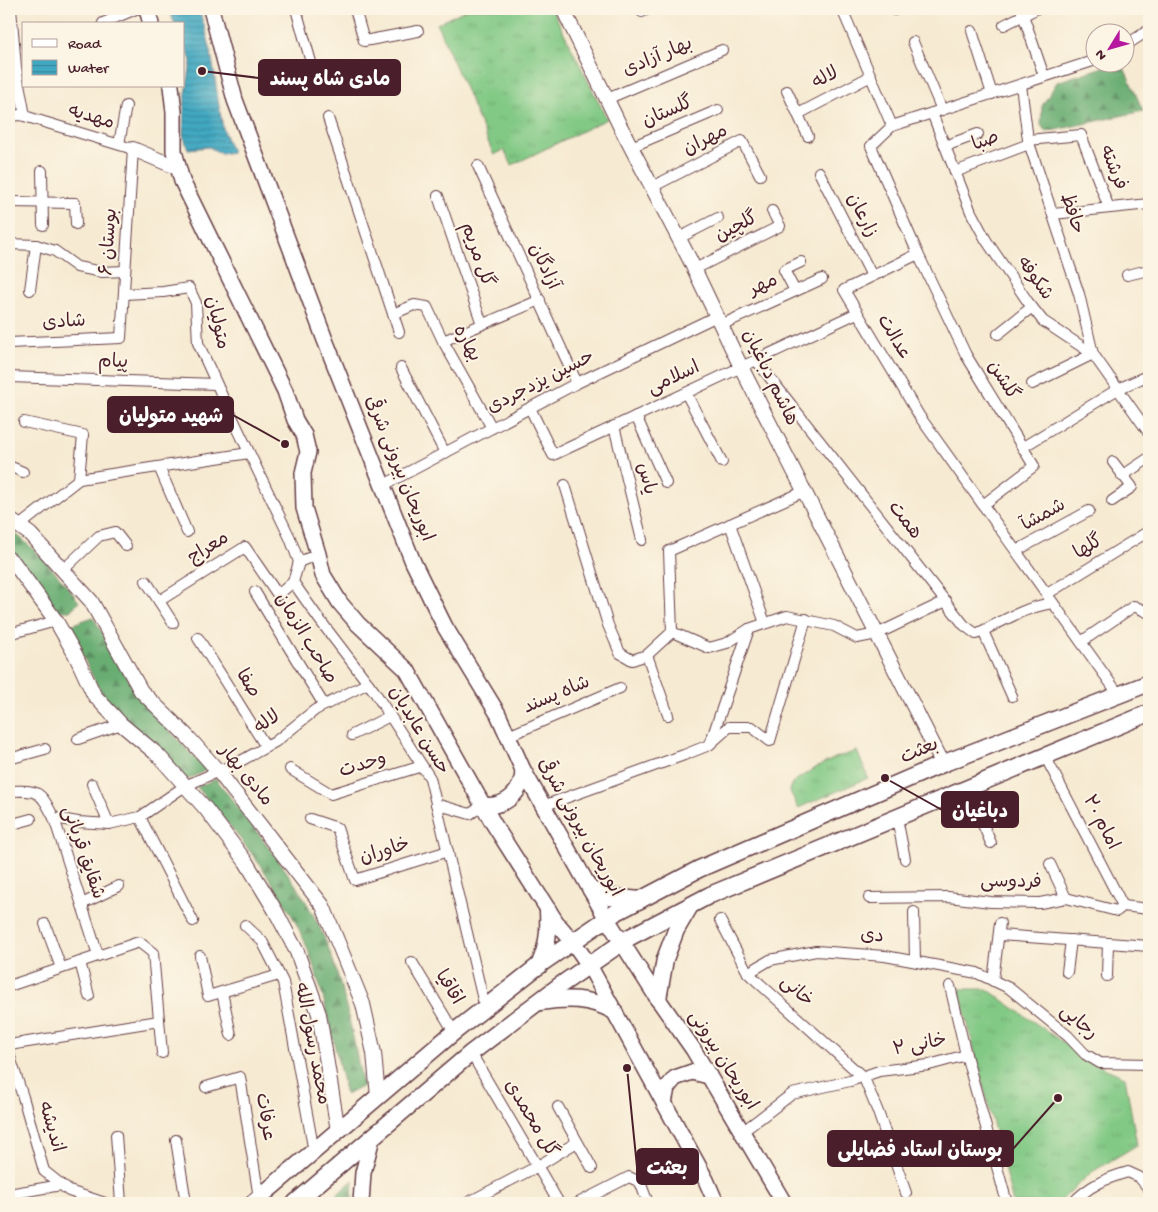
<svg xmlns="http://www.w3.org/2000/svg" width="1158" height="1212" viewBox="0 0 1158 1212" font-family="'Gochi Hand','Playpen Sans Arabic',sans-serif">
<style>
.grass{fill:url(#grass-tufts);stroke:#667458}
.forest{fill:url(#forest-firs);stroke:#5a664e}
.water{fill:url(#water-rules);stroke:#466476}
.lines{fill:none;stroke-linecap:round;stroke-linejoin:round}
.minor-casing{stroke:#643d44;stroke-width:12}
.tertiary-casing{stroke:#643d44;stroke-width:16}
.secondary-casing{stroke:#643d44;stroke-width:18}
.primary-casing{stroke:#643d44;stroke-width:19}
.minor{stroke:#fff;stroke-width:10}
.tertiary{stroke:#fff;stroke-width:14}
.secondary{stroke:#fff;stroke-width:15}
.primary{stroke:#fff;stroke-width:16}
.labels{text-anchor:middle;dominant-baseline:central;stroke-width:4;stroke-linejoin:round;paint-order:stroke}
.street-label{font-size:19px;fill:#4a1f2b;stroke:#fcf5e5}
.leader{fill:none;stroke:#4a1f2b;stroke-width:2}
.callout-dot{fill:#4a1f2b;stroke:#fcf5e5;stroke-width:2}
.callout{fill:#4a1f2b;stroke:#4a1f2b;stroke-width:2}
.callout-label{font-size:20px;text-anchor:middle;font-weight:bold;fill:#fff}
</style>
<defs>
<pattern id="grass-tufts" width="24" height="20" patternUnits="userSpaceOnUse" patternTransform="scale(1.25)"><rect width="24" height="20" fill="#82c985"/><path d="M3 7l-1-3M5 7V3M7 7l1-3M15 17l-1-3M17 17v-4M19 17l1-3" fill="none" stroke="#72ac73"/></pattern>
<pattern id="forest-firs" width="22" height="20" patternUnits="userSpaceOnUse" patternTransform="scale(1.25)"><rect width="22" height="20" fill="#69ad72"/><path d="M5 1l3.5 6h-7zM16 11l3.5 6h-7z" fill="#588c5e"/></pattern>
<pattern id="water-rules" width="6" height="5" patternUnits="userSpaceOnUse" patternTransform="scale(1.25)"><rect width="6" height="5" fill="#41a8c1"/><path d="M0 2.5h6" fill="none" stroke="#38889d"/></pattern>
</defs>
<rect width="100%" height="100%" fill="#fcf5e5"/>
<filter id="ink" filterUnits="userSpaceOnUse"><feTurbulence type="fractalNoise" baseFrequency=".02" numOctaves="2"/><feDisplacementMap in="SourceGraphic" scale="10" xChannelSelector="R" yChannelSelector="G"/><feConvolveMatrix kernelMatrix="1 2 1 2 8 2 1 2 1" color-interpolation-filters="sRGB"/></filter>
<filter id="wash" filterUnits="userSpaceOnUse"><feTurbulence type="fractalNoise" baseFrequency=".0096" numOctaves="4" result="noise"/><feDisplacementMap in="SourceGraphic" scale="20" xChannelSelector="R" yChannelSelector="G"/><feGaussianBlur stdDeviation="1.12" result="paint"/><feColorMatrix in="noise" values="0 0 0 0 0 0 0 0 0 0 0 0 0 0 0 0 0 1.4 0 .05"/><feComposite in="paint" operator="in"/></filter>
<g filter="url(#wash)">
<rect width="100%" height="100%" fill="#f6ead2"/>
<g class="grass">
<path d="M467 9H552L607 119 512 165 504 150 494 155 437 24Z"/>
<path d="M857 751 868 778 798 808 790 791 793 782 810 771 835 758Z"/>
<path d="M959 989H987L1065 1044 1106 1069 1125 1077 1137 1145 1092 1172 1058 1203H1013Z"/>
</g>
<g class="forest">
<path d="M1112 62 1122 63 1143 111 1046 132 1041 125 1042 106 1057 82 1100 68Z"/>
<path d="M9 529C36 549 59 574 79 602L70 611H58C43 590 29 567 9 550Z"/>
<path d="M93 617 138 696 206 770 187 780 125 720 100 691 68 626Z"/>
<path d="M216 779C250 824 289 868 315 918 342 970 351 1029 363 1086L346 1095C333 1043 325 990 304 940 279 883 237 834 197 787Z"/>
<path d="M353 1180 352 1203H328Z"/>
</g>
<path class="water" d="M168 9H198C214 45 214 84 222 122 223 132 228 142 232 152L222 154 209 147 188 149 183 135 184 106 191 61 184 43V24H175Z"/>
</g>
<g filter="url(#ink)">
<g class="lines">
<defs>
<g id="minor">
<path d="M11 9 16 67 25 116"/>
<path d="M296 9 316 80"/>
<path d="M355 9 364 41 418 31"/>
<path d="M640 9 642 12 648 9"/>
<path d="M842 9 892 126 871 146 918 254 844 290 920 417 1119 695"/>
<path d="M1021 9 1044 76"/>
<path d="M894 10 897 9"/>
<path d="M103 23 136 9"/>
<path d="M1004 25 1036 9"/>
<path d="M972 31 992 94"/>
<path d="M913 42 942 110"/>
<path d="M1126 45 1149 30"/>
<path d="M1021 85 1028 140 1079 294 1093 354"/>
<path d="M787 91 808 136"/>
<path d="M607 99 722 50"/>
<path d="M932 113 971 212 986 240 1028 302 1043 321 1093 354 1149 433"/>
<path d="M798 114 871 76"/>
<path d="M9 116 21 115 133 149 121 338 9 343"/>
<path d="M328 118 399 332"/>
<path d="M892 126 1096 60"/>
<path d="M1028 140 1081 135 1109 208"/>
<path d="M119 144 126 106"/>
<path d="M945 146 978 134"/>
<path d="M631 147 718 110"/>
<path d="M478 166 577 383"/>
<path d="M42 171 43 225"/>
<path d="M819 172 872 276"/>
<path d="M955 172 1029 144"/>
<path d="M652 187 742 141 760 175"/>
<path d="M438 196 482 324"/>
<path d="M9 202 75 203 76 224"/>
<path d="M1053 214 1149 204"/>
<path d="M679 238 718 218"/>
<path d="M9 244 36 245 55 251 77 267 102 272 125 271"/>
<path d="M918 254 966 355 1034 466 983 505"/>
<path d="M695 269 780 226 772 211"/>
<path d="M1127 275 1149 270"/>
<path d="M30 290 36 245"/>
<path d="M795 291 784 270 801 262"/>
<path d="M124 294 163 292 189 288 196 303 198 343 224 400 290 538 299 562"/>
<path d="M393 314 414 305 427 307 443 341 492 428"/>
<path d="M721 325 822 279"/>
<path d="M998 334 1032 307"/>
<path d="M443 341 540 300"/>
<path d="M756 360 964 625 976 634C1002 622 1024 607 1053 603"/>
<path d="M401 368 445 453"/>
<path d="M9 377 216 384"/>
<path d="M1032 384 1093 354"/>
<path d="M686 393 722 462"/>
<path d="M530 408 553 455 857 313"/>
<path d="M636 416 666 483"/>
<path d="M614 426 642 540"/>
<path d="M1023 447 1118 389 1149 375"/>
<path d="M9 466 23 472"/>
<path d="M159 467 187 532"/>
<path d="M1122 476 1149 458"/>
<path d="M79 479 249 453"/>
<path d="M565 485 608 625 620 653 632 660 647 655 672 632 709 648 727 643 749 629 787 616 834 626 857 638 877 634 946 601"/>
<path d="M382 486 577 383 717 316"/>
<path d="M1112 501 1132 487 1113 462"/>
<path d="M730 524 765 623"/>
<path d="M19 526 79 479 83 435 24 422"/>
<path d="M1016 551 1089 511"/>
<path d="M299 562 318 554"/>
<path d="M63 570 99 536 115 532 126 546"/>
<path d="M146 581 173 623"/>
<path d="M293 582 319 619 374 691 430 778 485 1008"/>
<path d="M255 592 324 705"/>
<path d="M1047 594 1149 531"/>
<path d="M159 601 245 547 278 595 293 582 299 562"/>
<path d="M983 631 1012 696"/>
<path d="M672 632 669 551 805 491"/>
<path d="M9 634 56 621"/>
<path d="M198 638 266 747"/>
<path d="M1081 642 1134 606 1149 613"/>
<path d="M647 655 668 715"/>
<path d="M352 735 390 716"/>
<path d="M508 736 620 688"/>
<path d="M78 739 121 724"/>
<path d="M710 744 749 629"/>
<path d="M1045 756 1123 906"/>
<path d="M9 759 45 749"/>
<path d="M290 769 331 794 422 766"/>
<path d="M92 784 109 824"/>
<path d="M967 788 991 843"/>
<path d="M9 791C40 790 40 791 54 818L98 955"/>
<path d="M436 804 470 814 483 805"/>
<path d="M543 806 684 755 709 745 729 727H752L770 741 806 619"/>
<path d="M140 817 193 921"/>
<path d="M54 818 78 822 109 824 140 817 185 786 239 762 275 742 315 710 368 683"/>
<path d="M897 818 905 859"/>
<path d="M310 819 337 828 355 880 448 851"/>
<path d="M9 825 31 819"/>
<path d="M1050 864 1066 898"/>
<path d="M869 898 948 897 991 902 1040 903 1066 898 1117 911 1123 906 1149 909"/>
<path d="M82 904 119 886"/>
<path d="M914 912 915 961"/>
<path d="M720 920 748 973 864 1078 878 1112 906 1193"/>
<path d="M45 924 61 968"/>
<path d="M245 925 262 941 283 982 314 1152"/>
<path d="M999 935 1149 946"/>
<path d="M200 956 208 996 279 975"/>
<path d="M80 962 89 996"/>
<path d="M412 962 454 1032"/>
<path d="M1067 972 1071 940"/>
<path d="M748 973 770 960 816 951 885 956 977 973 1009 988 1068 1036 1085 1054 1100 1063 1149 1064"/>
<path d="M1107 976 1108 943"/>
<path d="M993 981 1000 923"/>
<path d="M9 986 139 942 153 953 162 1053"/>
<path d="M950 986 966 1055"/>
<path d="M222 992 231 1035"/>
<path d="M9 1045 159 1021"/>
<path d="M471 1053 559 1203"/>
<path d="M9 1054 23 1097 44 1171 69 1191 105 1203"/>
<path d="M206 1087 240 1077 259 1198"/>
<path d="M558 1107 592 1168"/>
<path d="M742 1132 792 1094 850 1081 879 1071 929 1065 966 1055 1007 1203"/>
<path d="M116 1135 121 1203"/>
<path d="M176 1140 186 1203"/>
<path d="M9 1194 61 1185"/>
<path d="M467 1203 538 1166 577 1142"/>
<path d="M578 1203 629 1177 640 1182 648 1203"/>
<path d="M1073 1203C1088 1186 1107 1178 1128 1172L1139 1177 1149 1189"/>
</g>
<g id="tertiary">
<path d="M563 9 619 124 689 258 741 367 943 764"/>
<path d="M133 149 178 168"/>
<path d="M9 519 30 534 91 601 141 691 187 736 218 771 323 906 363 1004 374 1053 378 1097"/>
<path d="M9 559 14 563 56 621 75 654 94 695 121 724 158 755 206 809 246 862 275 910 297 952 319 1014 338 1131"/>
</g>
<g id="secondary">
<path d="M147 9 151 24"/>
<path d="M211 9 235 100 325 340 413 562 445 627 498 714 523 770 607 919 658 999 693 1049 784 1203"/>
<path d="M171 86 174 112V151L182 181 285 391 295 420 304 435 308 452 303 473 304 508 318 554 323 575 340 603 358 624 407 670 493 823 556 922 573 942 589 965 706 1180 716 1203"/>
<path d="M483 805C506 808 523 792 523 770"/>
<path d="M664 1103 667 1088 675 1078 692 1072 709 1076"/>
<path d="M361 1203 363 1173 372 1138"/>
</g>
<g id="primary">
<path d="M591 890 610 897 640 900"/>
<path d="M539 966C548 945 549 932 548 910"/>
<path d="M658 999 665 959 676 930 690 906"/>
<path d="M539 1002C567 998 589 997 614 1011"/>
<path d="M253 1203 454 1032 542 963 615 913 699 869 947 762 1149 683"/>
<path d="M295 1203 471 1053 559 986 630 937 710 895 1149 713"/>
</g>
</defs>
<use href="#minor" class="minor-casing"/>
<use href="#tertiary" class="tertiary-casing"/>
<use href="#secondary" class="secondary-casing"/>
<use href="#primary" class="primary-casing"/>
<use href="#minor" class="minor"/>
<use href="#tertiary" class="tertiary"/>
<use href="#secondary" class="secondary"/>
<use href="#primary" class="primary"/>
</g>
</g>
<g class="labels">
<g class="street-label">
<text transform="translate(658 58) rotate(-23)">بهار آزادی</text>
<text transform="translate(826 79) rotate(-28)">لاله</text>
<text transform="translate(668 113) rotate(-23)">گلستان</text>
<text transform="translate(91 118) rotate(17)">مهدیه</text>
<text transform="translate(706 141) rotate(-26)">مهران</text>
<text transform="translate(986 142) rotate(-21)">صبا</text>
<text transform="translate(1112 168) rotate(69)">فرشته</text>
<text transform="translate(1071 214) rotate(72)">حافظ</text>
<text transform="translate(861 216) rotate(63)">زارعان</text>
<text transform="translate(737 228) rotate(-27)">گلچین</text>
<text transform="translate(110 242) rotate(-86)">بوستان ۶</text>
<text transform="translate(476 255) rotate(71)">گل مریم</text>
<text transform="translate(543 267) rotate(65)">آزادگان</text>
<text transform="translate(1034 279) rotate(55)">شکوفه</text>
<text transform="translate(764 286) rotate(-24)">مهر</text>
<text transform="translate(64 323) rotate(-3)">شادی</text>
<text transform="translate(216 323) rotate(77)">متولیان</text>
<text transform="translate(893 338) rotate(59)">عدالت</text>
<text transform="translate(466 344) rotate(61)">بهاره</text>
<text transform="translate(113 363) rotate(2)">پیام</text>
<text transform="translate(769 378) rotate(64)">هاشم دباغیان</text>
<text transform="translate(674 379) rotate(-25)">اسلامی</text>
<text transform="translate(1002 381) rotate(58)">گلشن</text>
<text transform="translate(541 383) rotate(-27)">حسین یزدجردی</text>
<text transform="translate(398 469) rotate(68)">ابوریحان بیرونی شرقی</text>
<text transform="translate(645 479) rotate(76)">یاس</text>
<text transform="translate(1044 516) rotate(-29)">شمشآ</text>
<text transform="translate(904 521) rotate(52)">همت</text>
<text transform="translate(1089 548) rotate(-31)">گلها</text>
<text transform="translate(209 549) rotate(-32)">معراج</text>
<text transform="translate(305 639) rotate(59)">صاحب الزمان</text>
<text transform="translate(247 684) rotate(58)">صفا</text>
<text transform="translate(557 696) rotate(-23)">شاه پسند</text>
<text transform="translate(268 723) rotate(-35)">لاله</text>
<text transform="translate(418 731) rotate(59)">حسن عابدیان</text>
<text transform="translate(920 752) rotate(-23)">بعثت</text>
<text transform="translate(363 766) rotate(-17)">وحدت</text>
<text transform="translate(245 776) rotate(51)">مادی بهار</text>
<text transform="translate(1100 823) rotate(63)">امام ۲۰</text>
<text transform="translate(579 828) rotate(61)">ابوریحان بیرونی شرقی</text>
<text transform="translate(385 852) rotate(-17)">خاوران</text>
<text transform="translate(82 853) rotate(71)">شقایق قربانی</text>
<text transform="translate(1011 883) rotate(1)">فردوسی</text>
<text transform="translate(872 937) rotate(5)">دی</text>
<text transform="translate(448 988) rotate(59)">اقاقیا</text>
<text transform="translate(796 992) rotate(42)">خانی</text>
<text transform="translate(1078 1023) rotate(41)">رجایی</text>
<text transform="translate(311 1044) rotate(79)">محمد رسول الله</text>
<text transform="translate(920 1046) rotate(-11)">خانی ۲</text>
<text transform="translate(722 1061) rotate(58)">ابوریحان بیرونی</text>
<text transform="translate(264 1117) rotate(81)">عرفات</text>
<text transform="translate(530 1119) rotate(59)">گل محمدی</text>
<text transform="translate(50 1127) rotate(74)">اندیشه</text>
</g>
</g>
<path class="leader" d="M202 71L259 78M285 444L233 415M885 778L942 810M1058 1098L1013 1149M627 1068L637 1167"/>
<g class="callout-dot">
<circle cx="202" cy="71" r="5"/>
<circle cx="285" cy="444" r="5"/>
<circle cx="885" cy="778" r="5"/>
<circle cx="1058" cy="1098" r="5"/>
<circle cx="627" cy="1068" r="5"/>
</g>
<g class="callout">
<rect x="259" y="60" width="141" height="35" rx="5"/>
<rect x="108" y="397" width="125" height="35" rx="5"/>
<rect x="942" y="792" width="76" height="35" rx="5"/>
<rect x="828" y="1131" width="185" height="35" rx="5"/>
<rect x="637" y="1149" width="61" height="35" rx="5"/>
</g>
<g class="callout-label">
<text x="330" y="85">مادی شاه پسند</text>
<text x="171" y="422">شهید متولیان</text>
<text x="980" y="817">دباغیان</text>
<text x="920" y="1156">بوستان استاد فضایلی</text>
<text x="667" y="1174">بعثت</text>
</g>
<rect width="1158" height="1212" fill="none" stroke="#fcf5e5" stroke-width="30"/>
<rect x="22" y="22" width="162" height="65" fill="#fcf5e5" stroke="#b59f9b"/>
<rect x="32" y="39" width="25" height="8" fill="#ffffff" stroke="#b59f9b"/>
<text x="68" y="48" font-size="15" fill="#4a1f2b">Road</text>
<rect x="32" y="60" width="25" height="15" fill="url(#water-rules)" stroke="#b59f9b"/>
<text x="68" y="72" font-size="15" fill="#4a1f2b">Water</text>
<g transform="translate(1110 48) rotate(233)"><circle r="24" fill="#fcf5e5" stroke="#b59f9b"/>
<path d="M0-4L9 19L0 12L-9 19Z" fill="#b5179e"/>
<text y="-8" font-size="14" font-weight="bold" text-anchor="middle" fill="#4a1f2b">N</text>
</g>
</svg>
